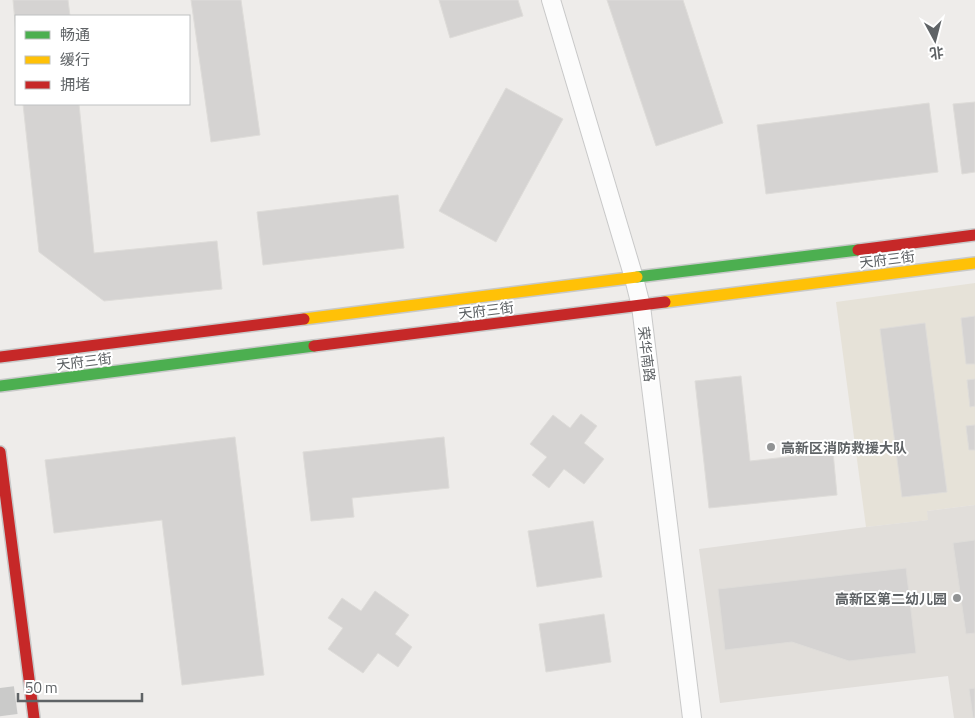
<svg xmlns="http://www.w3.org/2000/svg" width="975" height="718" viewBox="0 0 975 718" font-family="'Titillium Web','Noto Sans SC',sans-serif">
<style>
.commercial{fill:#e6e2d8}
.education{fill:#e1deda}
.building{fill:#d5d3d2;stroke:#dedcd9}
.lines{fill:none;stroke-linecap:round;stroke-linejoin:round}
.highway-tunnel{stroke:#cacac9;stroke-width:28;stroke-dasharray:28 14;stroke-linecap:butt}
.street-casing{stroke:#c9c9c9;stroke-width:20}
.fast-casing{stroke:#c8c9c9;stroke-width:14}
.slow-casing{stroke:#c8c9c9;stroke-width:14}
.jam-casing{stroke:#c8c9c9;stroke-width:14}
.street{stroke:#fcfcfc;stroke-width:18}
.fast{stroke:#4caf50;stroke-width:11}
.slow{stroke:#ffc107;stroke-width:11}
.jam{stroke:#c62828;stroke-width:11}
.poi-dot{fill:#919394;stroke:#fff;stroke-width:2}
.labels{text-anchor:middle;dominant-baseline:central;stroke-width:4;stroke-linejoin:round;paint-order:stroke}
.street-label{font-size:14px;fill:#5f6366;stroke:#fff}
.poi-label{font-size:14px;font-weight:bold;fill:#5f6366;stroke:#fff;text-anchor:start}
</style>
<rect width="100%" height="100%" fill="#eeecea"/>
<path class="commercial" d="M975 283V505L927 511 929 520 866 527 836 302Z"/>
<path class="education" d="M975 505V718H954L948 676 720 703 699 549 866 527 928 520 927 511Z"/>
<g class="building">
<path d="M13 0H68L70 16H16V33Z"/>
<path d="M191 0H241L260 135 211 142Z"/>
<path d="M439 0H518L523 16 450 38Z"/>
<path d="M607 0H683L723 123 656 146Z"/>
<path d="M506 88 563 119 496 242 439 211Z"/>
<path d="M975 102V172L962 174 953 104Z"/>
<path d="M929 103 938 172 766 194 757 125Z"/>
<path d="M23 104H79L94 253 217 241 222 289 104 301 39 252Z"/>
<path d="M398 195 404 248 263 265 257 212Z"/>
<path d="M975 316V364H966L961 318Z"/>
<path d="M925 323 947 492 902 497 880 329Z"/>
<path d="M741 376 750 461 833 452 837 495 709 508 695 381Z"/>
<path d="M975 379V406L970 407 967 380Z"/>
<path d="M581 414 597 426 584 443 604 459 584 484 564 469 549 488 532 475 547 457 530 444 553 415 570 428Z"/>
<path d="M975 425V450H969L966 426Z"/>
<path d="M235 437 264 675 182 685 162 520 54 533 45 460Z"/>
<path d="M444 437 449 488 352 498 354 517 311 521 303 452Z"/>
<path d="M593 521 602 577 537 587 528 531Z"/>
<path d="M975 540V633L966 634 953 543Z"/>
<path d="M906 568 916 653 849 661 792 642 725 650 718 589Z"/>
<path d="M375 591 409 615 395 634 412 647 398 667 378 653 363 673 328 649 343 628 328 618 342 598 361 611Z"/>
<path d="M604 614 611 662 546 672 539 624Z"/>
<path d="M975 688V718H973L969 689Z"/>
</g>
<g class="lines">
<path class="highway-tunnel" d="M0 688 4 718"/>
<defs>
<path id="street" d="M551 0 634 278 641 306 692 718"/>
<g id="fast">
<path d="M637 277 858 250"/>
<path d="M0 386 314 346"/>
</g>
<g id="slow">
<path d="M665 302 975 263"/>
<path d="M304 319 637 277"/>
</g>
<g id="jam">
<path d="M858 250 975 235"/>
<path d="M314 346 665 302"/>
<path d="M0 357 304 319"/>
<path d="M0 452 34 718"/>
</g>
</defs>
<use href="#street" class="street-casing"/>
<use href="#fast" class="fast-casing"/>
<use href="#slow" class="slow-casing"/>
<use href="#jam" class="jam-casing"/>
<use href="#street" class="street"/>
<use href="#fast" class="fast"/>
<use href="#slow" class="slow"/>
<use href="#jam" class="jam"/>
</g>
<g class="poi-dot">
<circle cx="771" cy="447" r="5"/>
<circle cx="957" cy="598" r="5"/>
</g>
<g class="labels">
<g class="street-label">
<text transform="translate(887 259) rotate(-7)">天府三街</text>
<text transform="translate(486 310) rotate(-7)">天府三街</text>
<text transform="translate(647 354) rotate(83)">荣华南路</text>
<text transform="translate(84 361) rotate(-7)">天府三街</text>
</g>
<g class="poi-label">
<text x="781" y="447">高新区消防救援大队</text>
<text x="947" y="598" text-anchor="end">高新区第二幼儿园</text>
</g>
</g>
<rect x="15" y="15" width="175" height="90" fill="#ffffff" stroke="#bfc1c2"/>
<rect x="25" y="31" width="25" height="8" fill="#4caf50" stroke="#bfc1c2"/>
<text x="60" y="40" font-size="15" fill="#5f6366">畅通</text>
<rect x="25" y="56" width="25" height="8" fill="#ffc107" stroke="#bfc1c2"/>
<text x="60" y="65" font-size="15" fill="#5f6366">缓行</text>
<rect x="25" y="81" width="25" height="8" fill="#c62828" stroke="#bfc1c2"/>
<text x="60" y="90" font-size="15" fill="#5f6366">拥堵</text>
<g transform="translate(935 40) rotate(173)" stroke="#ffffff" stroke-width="4" paint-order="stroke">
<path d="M0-4L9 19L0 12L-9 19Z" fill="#5f6366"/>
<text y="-8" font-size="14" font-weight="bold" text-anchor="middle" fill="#5f6366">北</text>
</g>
<path d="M18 693v8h124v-8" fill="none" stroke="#5f6366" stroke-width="2.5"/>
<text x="25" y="693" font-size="15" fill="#5f6366" stroke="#ffffff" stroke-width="4" paint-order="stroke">50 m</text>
</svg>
